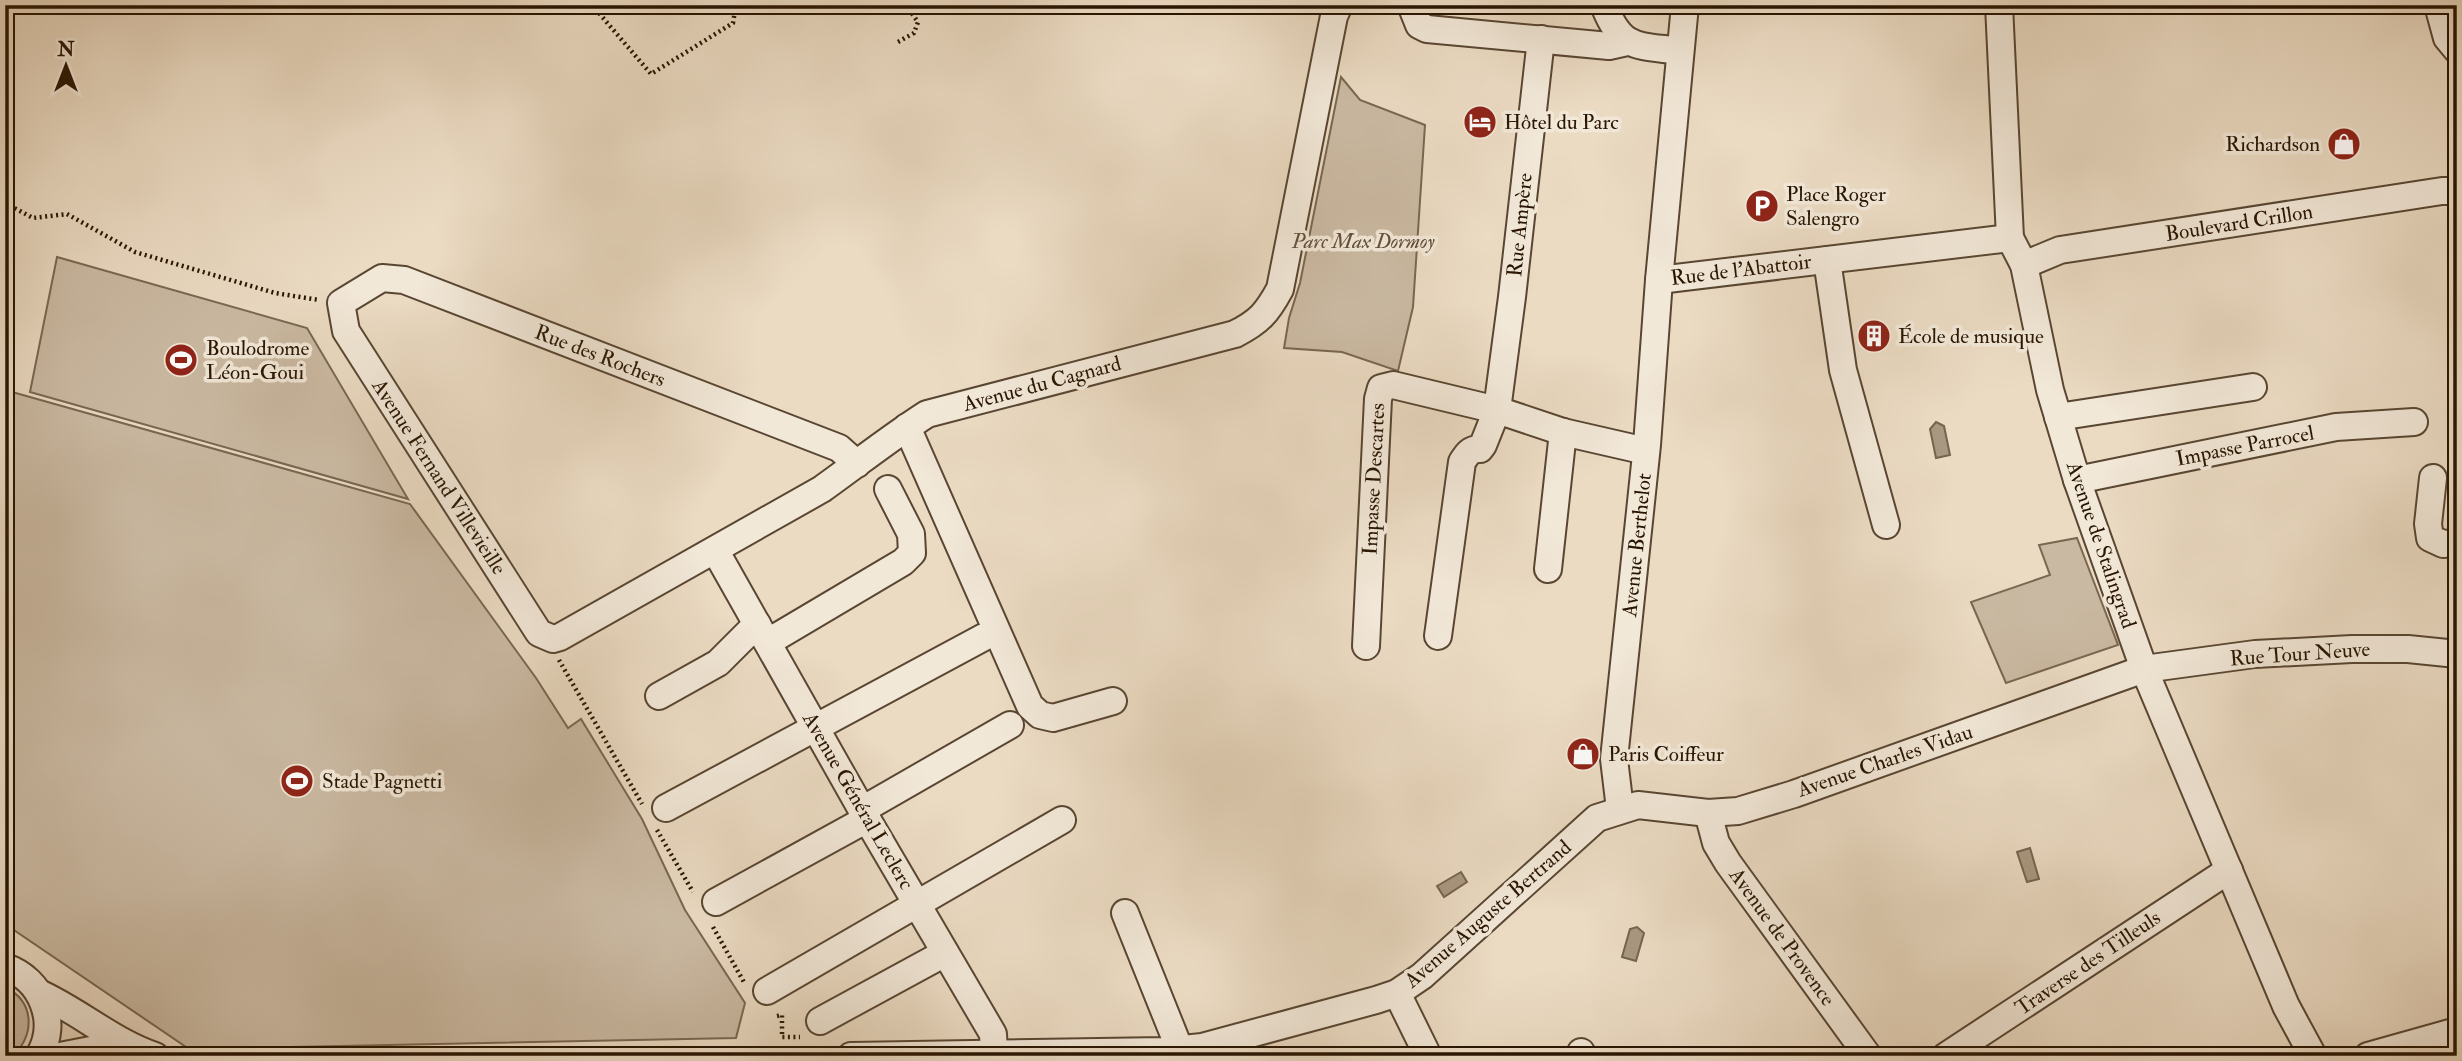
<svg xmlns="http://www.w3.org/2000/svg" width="2462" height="1061" viewBox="0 0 2462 1061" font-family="'IM FELL Double Pica',serif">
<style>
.green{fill:#cab9a2;stroke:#796752;stroke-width:2}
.water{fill:#a99881;stroke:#75644e;stroke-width:2}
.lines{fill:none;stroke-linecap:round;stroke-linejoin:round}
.minor-casing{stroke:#594632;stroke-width:30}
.path{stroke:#281502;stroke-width:4.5;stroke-dasharray:2 3.5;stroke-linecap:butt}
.minor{stroke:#f2e8d8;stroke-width:26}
.labels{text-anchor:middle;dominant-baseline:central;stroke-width:7;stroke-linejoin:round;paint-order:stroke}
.poi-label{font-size:21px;fill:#281502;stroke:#f2e8d8;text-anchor:start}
.street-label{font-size:21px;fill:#281502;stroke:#f2e8d8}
.park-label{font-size:21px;font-style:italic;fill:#614e3a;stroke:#f2e8d8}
</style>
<rect width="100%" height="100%" fill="#ebdbc3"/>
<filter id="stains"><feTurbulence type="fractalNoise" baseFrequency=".00286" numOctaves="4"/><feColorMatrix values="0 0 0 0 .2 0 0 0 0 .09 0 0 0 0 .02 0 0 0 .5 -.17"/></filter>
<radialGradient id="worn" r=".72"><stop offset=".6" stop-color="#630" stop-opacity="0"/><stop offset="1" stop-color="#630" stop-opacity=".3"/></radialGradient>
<g class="green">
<path d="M1341 77 1360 100 1425 125 1413 307 1398 371 1342 352 1284 348 1289 318 1300 283Z"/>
<path d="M57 257 307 328 408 499 30 392Z"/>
<path d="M5 390 410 504 536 678 568 728 581 719 642 819 685 910 745 1003 736 1038 189 1049 5 924Z"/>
<path d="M2077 538 2118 645 2006 683 1971 602 2050 575 2039 545Z"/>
<path d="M5 987C35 1002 35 1034 13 1056H5Z"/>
</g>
<g class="water">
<path d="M1936 422 1944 426 1950 455 1936 458 1930 429Z"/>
<path d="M2030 848 2039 879 2027 882 2017 852Z"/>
<path d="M1461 872 1467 882 1444 897 1437 886Z"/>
<path d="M1637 927 1644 933 1636 961 1622 957 1630 929Z"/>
</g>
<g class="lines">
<defs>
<g id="minor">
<path d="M1411 5 1419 25 1427 29 1609 46 1627 42"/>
<path d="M1604 5C1621 50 1636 45 1680 51"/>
<path d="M1999 5 2010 238 2024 265 2050 390 2077 480 2144 669 2286 1006 2313 1056"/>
<path d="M2438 5 2447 38 2457 50"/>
<path d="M1827 260 1843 370 1886 525"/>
<path d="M2024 265 2060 250 2442 191H2457"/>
<path d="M1659 280 2010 238"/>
<path d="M2058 417 2253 387"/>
<path d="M907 427 1030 706 1040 715 1053 718 1113 701"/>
<path d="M857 464 839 448 404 280 382 278 341 303 346 331 539 633 553 639 560 637 822 489C857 464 891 437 927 414L1235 334C1259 322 1267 313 1280 289L1334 16 1339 5"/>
<path d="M2433 478 2428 524 2430 538 2443 544 2457 543"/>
<path d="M2077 480 2336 427 2414 422"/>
<path d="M715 550 867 819 993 1034 994 1054"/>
<path d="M1548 569 1563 432"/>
<path d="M1438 636 1462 462C1467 454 1470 449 1480 449L1483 445 1497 410 1512 297 1541 39"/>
<path d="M768 642 903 562 912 553 911 534 888 489"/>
<path d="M1366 646 1378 399 1381 388 1393 385 1497 410 1563 432 1646 451"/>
<path d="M659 696 718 663 757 624"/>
<path d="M666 808 984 637"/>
<path d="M1620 809 1614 759 1647 445 1659 280 1685 5"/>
<path d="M862 810 1010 725"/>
<path d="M1708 813 1716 843 1728 863 1868 1056"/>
<path d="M716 902 867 819"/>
<path d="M1125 913 1180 1050"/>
<path d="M5 967C42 979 59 1022 39 1056"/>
<path d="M767 991 1062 820"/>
<path d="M39 993C79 1011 113 1042 155 1056"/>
<path d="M1397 993 1428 1056"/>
<path d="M820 1021 945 953"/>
<path d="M1581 1052 1582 1056"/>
<path d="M60 1056 96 1049 134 1050"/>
<path d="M851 1056 1164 1051 1202 1047 1376 1000 1397 993 1422 976 1597 818 1638 805 1708 813 1738 811 1794 794 2144 669 2255 654 2352 649H2408L2457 654"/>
<path d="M1946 1056 2229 870"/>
<path d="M2368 1056 2457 1031"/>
</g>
</defs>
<use href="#minor" class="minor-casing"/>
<g class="path">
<path d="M592 5 651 74 733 23 736 5"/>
<path d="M898 42 914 33 918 22 906 5"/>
<path d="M5 203 33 218 67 214 135 252 275 293 319 300"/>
<path d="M559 660 642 804"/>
<path d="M657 830 693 892"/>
<path d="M713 927 745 984"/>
<path d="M777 1016 782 1015V1037H800"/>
</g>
<use href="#minor" class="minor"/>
</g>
<defs>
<symbol id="hotel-disc" viewBox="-11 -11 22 22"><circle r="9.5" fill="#8f2418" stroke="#f2e8d8"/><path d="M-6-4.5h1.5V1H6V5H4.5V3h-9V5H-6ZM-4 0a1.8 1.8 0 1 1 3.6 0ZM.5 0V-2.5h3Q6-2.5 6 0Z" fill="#fff"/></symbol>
<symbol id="shop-disc" viewBox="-11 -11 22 22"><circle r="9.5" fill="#8f2418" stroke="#f2e8d8"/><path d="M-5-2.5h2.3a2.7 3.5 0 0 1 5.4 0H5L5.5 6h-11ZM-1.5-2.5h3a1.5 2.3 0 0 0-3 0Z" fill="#fff"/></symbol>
<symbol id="parking-disc" viewBox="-11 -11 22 22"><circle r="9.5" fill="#8f2418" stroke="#f2e8d8"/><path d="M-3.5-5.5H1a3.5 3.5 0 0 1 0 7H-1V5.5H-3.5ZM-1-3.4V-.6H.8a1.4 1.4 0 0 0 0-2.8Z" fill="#fff"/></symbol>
<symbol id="building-disc" viewBox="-11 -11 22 22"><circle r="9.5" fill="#8f2418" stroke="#f2e8d8"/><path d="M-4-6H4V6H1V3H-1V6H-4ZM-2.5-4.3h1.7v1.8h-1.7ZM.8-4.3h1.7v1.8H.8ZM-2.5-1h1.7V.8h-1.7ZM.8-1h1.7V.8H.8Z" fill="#fff"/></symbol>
<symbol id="stadium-disc" viewBox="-11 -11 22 22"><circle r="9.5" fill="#8f2418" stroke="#f2e8d8"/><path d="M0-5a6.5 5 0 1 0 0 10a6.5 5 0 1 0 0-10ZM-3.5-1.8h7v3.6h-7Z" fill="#fff"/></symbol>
</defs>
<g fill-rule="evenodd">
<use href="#hotel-disc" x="1461" y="103" width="38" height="38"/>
<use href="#shop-disc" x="2325" y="125" width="38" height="38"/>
<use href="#parking-disc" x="1743" y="187" width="38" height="38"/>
<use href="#building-disc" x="1855" y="317" width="38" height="38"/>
<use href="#stadium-disc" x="162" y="341" width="38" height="38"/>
<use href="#shop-disc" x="1564" y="735" width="38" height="38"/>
<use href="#stadium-disc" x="278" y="762" width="38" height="38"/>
</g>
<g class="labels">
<g class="poi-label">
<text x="1504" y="122">Hôtel du Parc</text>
<text x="2320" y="144" text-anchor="end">Richardson</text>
<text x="1786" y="194">Place Roger<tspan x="1786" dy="24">Salengro</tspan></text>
<text x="1898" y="336">École de musique</text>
<text x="206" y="348">Boulodrome<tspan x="206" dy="24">Léon-Goui</tspan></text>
<text x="1608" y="754">Paris Coiffeur</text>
<text x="322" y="781">Stade Pagnetti</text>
</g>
<g class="street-label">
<text transform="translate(2239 223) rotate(-9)">Boulevard Crillon</text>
<text transform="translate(1520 225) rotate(-84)">Rue Ampère</text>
<text transform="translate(1741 270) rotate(-7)">Rue de l'Abattoir</text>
<text transform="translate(600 356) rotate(21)">Rue des Rochers</text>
<text transform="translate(1042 384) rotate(-15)">Avenue du Cagnard</text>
<text transform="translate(2245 446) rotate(-11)">Impasse Parrocel</text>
<text transform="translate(439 477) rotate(57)">Avenue Fernand Villevieille</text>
<text transform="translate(1374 479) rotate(-87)">Impasse Descartes</text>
<text transform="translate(1637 545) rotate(-84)">Avenue Berthelot</text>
<text transform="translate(2101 545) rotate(71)">Avenue de Stalingrad</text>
<text transform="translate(2300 654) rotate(-4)">Rue Tour Neuve</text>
<text transform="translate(1885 761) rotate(-19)">Avenue Charles Vidau</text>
<text transform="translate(858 801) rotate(60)">Avenue Général Leclerc</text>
<text transform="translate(1488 914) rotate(-41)">Avenue Auguste Bertrand</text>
<text transform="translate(1782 937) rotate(54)">Avenue de Provence</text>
<text transform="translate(2088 963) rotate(-34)">Traverse des Tilleuls</text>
</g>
<g class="park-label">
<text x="1363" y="241">Parc Max Dormoy</text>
</g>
</g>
<rect width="2462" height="1061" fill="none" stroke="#ebdbc3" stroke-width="28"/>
<rect x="7" y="7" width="2448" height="1047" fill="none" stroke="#281502" stroke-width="3.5"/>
<rect x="14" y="14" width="2434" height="1033" fill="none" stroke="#281502" stroke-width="2"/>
<g transform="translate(66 66)" stroke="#f2e8d8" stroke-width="5" paint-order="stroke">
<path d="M0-5L12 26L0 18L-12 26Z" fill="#281502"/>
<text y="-10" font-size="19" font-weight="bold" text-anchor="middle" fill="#281502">N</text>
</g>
<rect width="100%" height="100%" filter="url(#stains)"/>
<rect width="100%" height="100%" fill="url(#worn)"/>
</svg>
